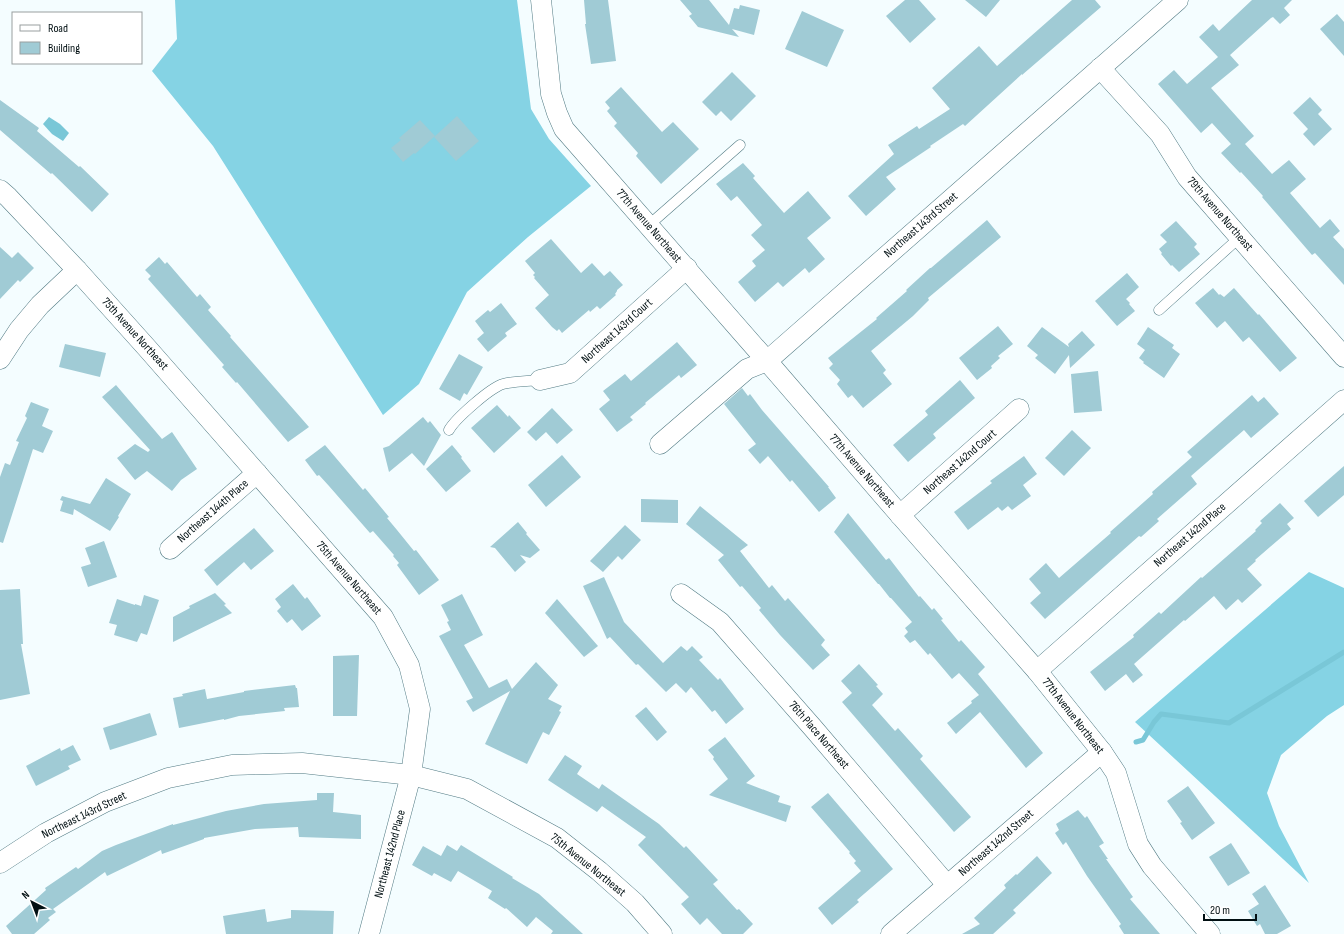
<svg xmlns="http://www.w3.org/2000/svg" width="1344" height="934" viewBox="0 0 1344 934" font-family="'Sofia Sans Condensed',sans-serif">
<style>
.forest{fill:#85d3e4}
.water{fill:#79c7d7}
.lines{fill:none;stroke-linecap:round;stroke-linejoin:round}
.stream{stroke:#79c7d7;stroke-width:5}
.building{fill:#a0cbd5}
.service-casing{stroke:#527b84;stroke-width:11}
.minor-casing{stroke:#527b84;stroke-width:21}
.service{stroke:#fff;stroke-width:10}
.minor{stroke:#fff;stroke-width:20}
.labels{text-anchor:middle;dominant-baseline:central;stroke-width:3;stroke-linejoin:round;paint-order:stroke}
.street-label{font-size:12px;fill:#010f12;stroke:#fff}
</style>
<rect width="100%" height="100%" fill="#f4fdff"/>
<g class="forest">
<path d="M175 0H517L531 109 549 139 591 186 528 237 467 292 419 384 383 415 213 146 152 71 177 39Z"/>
<path d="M1309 572 1344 588V705L1327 716 1281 755 1267 793 1279 826 1309 883 1135 722Z"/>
</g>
<path class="water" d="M49 117 60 124 69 133 63 141 52 134 43 124Z"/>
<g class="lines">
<path class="stream" d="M1136 742 1143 740 1154 722 1161 714 1229 723 1344 652"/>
</g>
<g class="building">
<path d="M584 0H608L616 61 591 64 585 24H586Z"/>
<path d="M680 0H709L729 25 734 8 739 9 740 5 760 10 754 35 732 29 739 37 698 27 689 16 692 14Z"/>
<path d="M905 0H919L936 19 910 43 886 16Z"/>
<path d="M965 0H1000L986 17Z"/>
<path d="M1072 0H1095L1101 7 1022 75V74L965 126 963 124 930 146 931 147 886 177 896 189 866 216 848 196 894 154 888 145 917 126 919 129 950 109 932 88 979 46 997 66Z"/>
<path d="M1252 0H1292L1284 8 1290 15 1280 24 1273 17 1271 18 1230 55 1239 65 1211 88 1254 136 1245 144 1272 174 1289 160 1306 179 1290 193 1320 228 1330 219 1340 231 1333 237 1344 249V285L1315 253 1312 255 1262 197 1263 196 1241 172 1240 173 1221 153 1231 144 1212 123 1201 133 1158 84 1174 70 1187 84 1218 57 1199 37 1213 24 1219 31Z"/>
<path d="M802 11 844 30 827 67 785 49Z"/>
<path d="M1337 14 1344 22V56L1320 29Z"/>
<path d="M732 72 756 96 731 121 721 111 716 116 702 102Z"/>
<path d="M621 87 662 132 673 122 699 149 661 184 636 156 638 153 614 126 617 123 607 111 610 108 605 102Z"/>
<path d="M1310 97 1322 110 1318 114 1332 129 1314 146 1303 134 1308 129 1293 113Z"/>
<path d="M0 100 39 128 37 131 79 167 80 166 109 194 92 212 52 173 51 174 0 130Z"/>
<path d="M457 116 479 141 456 161 434 137Z"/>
<path d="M420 120 435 136 415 154 414 153 403 162 391 148 401 140 399 138Z"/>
<path d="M743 163 755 176 753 178 784 213 808 191 831 218 807 238 825 259 809 273 805 268 783 287 778 282 755 302 738 282 756 266 752 261 765 250 751 235 762 225 737 196 731 201 716 184Z"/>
<path d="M987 220 1001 237 928 298 929 300 913 316 871 351 886 370 883 373 892 384 863 408 852 395 848 398 837 384 840 380 829 368 833 364 828 358 877 319 876 318 907 291 906 290 930 268H931Z"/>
<path d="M1176 221 1197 244 1194 247 1200 254 1179 272 1172 265 1171 266 1161 254 1162 253 1159 249 1167 242 1160 235Z"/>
<path d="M551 239 581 273 592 263 604 276 610 271 623 285 617 290V291L615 294 616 295 600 309 597 306 590 312 589 310 562 333 559 329 557 331 552 327 535 308 549 295 534 278 535 277 533 275 535 273 525 261Z"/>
<path d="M0 247 12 258 18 252 34 268 20 282 18 280 0 299Z"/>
<path d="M159 257 165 264 167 262 197 297 200 294 211 307 208 310 231 336 230 337 309 427 288 442 237 382 236 383 222 367 224 365 148 279 151 276 145 270Z"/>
<path d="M1127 273 1139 287 1126 299 1130 303 1129 304 1135 311 1117 326 1095 301Z"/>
<path d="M1213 288 1219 295 1220 294 1224 297 1234 288 1258 315 1259 314 1297 358 1280 372 1249 337 1243 342 1225 321 1217 328 1195 303Z"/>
<path d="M501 303 517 324 505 333 507 336 488 352 477 339 484 333 475 321 488 310 490 312Z"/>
<path d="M998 326 1013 344 998 356 1000 358 991 366 992 368 977 380 959 358Z"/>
<path d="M1042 327 1069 347 1068 344 1082 331 1095 345 1070 368 1069 355 1055 374 1035 358 1038 355 1027 346Z"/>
<path d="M1148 327 1174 345 1172 348 1180 354 1164 378 1143 363 1144 362 1139 358 1145 350 1137 344Z"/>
<path d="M677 342 697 365 681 378 679 375 645 403 646 404 630 417 633 420 617 432 599 409 610 400 603 391 625 374 631 381Z"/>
<path d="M65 344 106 353 100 377 59 367Z"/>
<path d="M459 354 483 367 467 395 464 393 460 401 439 389Z"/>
<path d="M1098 371 1102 411 1074 413 1071 374Z"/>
<path d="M960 380 975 398 933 434 936 438 908 462 893 445 928 415 925 411Z"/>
<path d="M116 385 162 439 172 432 197 469 181 480 172 491 147 471 135 480 117 458 135 444 148 452 150 450 102 397Z"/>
<path d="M742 388 748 396 750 394 762 410 829 487H828L836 498 819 512 792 480 790 482 768 456 760 464 748 450 756 444 724 404Z"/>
<path d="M1252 395 1258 402 1264 397 1279 414 1251 438 1244 430 1191 476 1197 484 1157 519 1159 521 1141 537 1139 536 1045 619 1030 603 1041 593 1029 579 1046 563 1059 578 1111 533 1110 532 1153 494 1152 492 1192 457 1187 452Z"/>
<path d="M31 402 49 409 42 426 53 431 43 453 33 449 3 543 0 542V477L5 463 10 465 19 442 16 441 27 418 25 416Z"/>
<path d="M497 405 508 417 509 415 521 428 494 453 471 428Z"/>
<path d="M552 408 573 430 557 444 546 432 536 441 527 432Z"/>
<path d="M423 417 428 423 430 421 441 435 424 466 412 453 389 472 383 448 389 446Z"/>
<path d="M1072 430 1091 448 1064 476 1045 458Z"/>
<path d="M325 445 363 490 365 488 389 517 387 518 397 530 414 551 416 550 439 580 419 595 397 565 399 563 393 556 394 555 373 531 370 533 329 486 319 475 317 476 305 460Z"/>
<path d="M452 445 462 457 461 458 471 471 446 492 426 469Z"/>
<path d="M562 455 581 477 546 507 528 485Z"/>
<path d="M1024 456 1037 474 1023 485 1031 496 1012 510 1008 506 1002 511 998 507 968 530 954 512 992 483 990 481Z"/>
<path d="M1344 466V495L1318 517 1304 501Z"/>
<path d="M106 478 131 494 118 516 119 517 110 531 74 509 73 515 60 511 63 501 60 500 62 496 90 504Z"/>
<path d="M641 499 678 500V523L641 522Z"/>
<path d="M1280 503 1294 518 1287 524 1291 529 1255 560 1256 561 1247 569 1262 585 1242 603 1238 599 1226 610 1214 596 1185 621 1184 620 1134 664 1143 675 1133 683 1126 674 1105 691 1090 672 1134 637 1133 635 1159 612 1161 614 1201 577 1202 578 1256 531 1255 530 1262 523 1260 521Z"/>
<path d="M700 506 748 545 740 551 769 588 772 585 785 601 788 598 825 640 821 645 830 655 813 670 780 635 759 610 761 608 742 586 740 587 718 560 724 555 686 524Z"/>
<path d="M848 513 886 560 889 558 919 597 920 596 932 610 934 608 943 619 941 620 959 642 961 640 985 667 978 674 1043 753 1026 768 980 712 956 734 947 723 972 703 971 701 979 695 959 673 952 679 930 653 928 655 915 640 910 643 904 636 908 632 905 628 912 622 891 598H890L879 584H878L834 532Z"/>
<path d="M518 522 527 533 526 534 540 550 530 558 520 555 526 562 515 572 495 548 490 547Z"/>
<path d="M625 525 641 540 622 560 618 556 603 572 590 561Z"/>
<path d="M254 528 274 551 251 570 244 562 217 586 204 570Z"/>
<path d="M104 541 117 577 88 587 81 567 91 564 85 548Z"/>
<path d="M604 577 624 622 663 663 681 646 687 651 692 646 703 657 699 660 718 680 720 678 744 709 726 724 715 710 712 712 691 687 686 693 676 683 666 692 638 664 636 665 610 637 607 639 583 586Z"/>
<path d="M293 584 305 599 307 597 321 616 302 631 292 619 287 623 277 611 281 607 275 599Z"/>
<path d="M20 589 23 644H21L30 694 0 700V590Z"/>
<path d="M215 593 226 604 224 605 232 613 173 642V617L190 608 189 606Z"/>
<path d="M462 594 483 635 464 645 489 688 507 679 512 689 536 662 558 685 548 699 562 706 559 711 561 712 549 735 543 732 527 764 485 744 510 691 473 712 466 701 473 698 439 636 451 630 447 622 449 621 441 605Z"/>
<path d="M144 595 159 600 147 635 141 633 137 642 114 635 117 625 109 623 117 599 135 605V604L141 606Z"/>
<path d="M557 599 598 646 584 657 545 613Z"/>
<path d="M359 655 357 716H333V656Z"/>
<path d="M859 664 878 685 876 686 883 694 872 705 895 731 898 728 923 756 920 759 971 817 954 832 842 702 852 693 841 681Z"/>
<path d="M295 685 296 688H297L299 707 284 708 285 711 239 716 224 720V719L179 728 173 698 183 696 182 694 205 689 207 699 244 692V691Z"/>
<path d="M646 707 667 732 657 741 635 716Z"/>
<path d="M150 713 157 735 110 750 103 728Z"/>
<path d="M725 737 755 776 746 783 780 796 778 802 791 806 786 822 709 795 728 779 713 759 714 757 708 750Z"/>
<path d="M73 745 81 760 68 766 70 769 36 786 26 766 60 748 61 751Z"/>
<path d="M565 755 582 766 577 774 599 789 602 784 659 824 684 848 686 846 718 880 713 884 737 910 739 909 753 924 743 934H722L707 918 700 925 681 904 689 897 638 845 646 837 602 806 597 812 548 780Z"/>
<path d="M1188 786 1215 823 1192 840 1180 823 1182 822 1167 801Z"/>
<path d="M317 793H334L333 812 361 815V839L299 837 298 827 255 829 204 838V839L162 854 161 850 107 876 105 872 53 909 56 912 48 918 50 920 34 934H12L6 926 46 890 45 888 76 867 78 869 102 851 116 845 173 824V825L226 811 264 804 317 800Z"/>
<path d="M828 793 893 869 857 900 859 902 832 925 818 908 861 871 854 863 856 861 849 853 850 852 811 807Z"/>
<path d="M1078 810 1085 818 1087 816 1104 843 1099 846 1108 859H1106L1133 897 1130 899 1160 934H1124L1119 926 1121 924 1087 876 1066 842 1063 845 1055 833 1059 830 1056 824Z"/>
<path d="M1231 843 1250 873 1228 886 1209 857Z"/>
<path d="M447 845 457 851 461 845 513 877 512 878 539 894 583 934H551L553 931 536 917 527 927 506 908 505 909 488 898 492 891 458 871 451 882 434 873 432 876 412 865 423 846 441 856Z"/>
<path d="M1037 856 1052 873 1013 910 1016 913 993 934H962L980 924 974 918 1006 888 1004 885 1016 874 1017 875Z"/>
<path d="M1265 885 1291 926 1277 934H1265L1260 924 1257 926 1248 911 1259 904 1252 894Z"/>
<path d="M265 909 267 922 291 918V910L334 911 333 934H226L223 916Z"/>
</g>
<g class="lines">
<defs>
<g id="service">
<path d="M649 225 740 145"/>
<path d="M1159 310 1239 238"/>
<path d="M449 430C455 419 490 388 503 384 514 381 529 381 540 380"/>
</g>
<g id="minor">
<path d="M541 0 551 94 557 113 564 129 767 361 900 515 1037 671 1102 752 1116 773 1138 844 1152 866 1210 934"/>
<path d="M1100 68 1160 134 1187 177 1344 357"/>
<path d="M0 190 8 197 77 270 147 348 383 617 409 665 420 709 411 775 467 789 557 838 599 871 635 903 662 934"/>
<path d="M0 359 19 330 40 305 77 270"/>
<path d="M540 380 570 373 687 268"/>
<path d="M660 444 747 369 767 361 1178 0"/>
<path d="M900 515 1019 409"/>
<path d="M170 549 257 473"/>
<path d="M681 594 720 622 813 728 947 885"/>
<path d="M1037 671 1344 400"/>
<path d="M0 863 46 833 105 802 168 778 232 765 302 763 411 775 369 934"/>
<path d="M891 934 1102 752"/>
</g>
</defs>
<use href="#service" class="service-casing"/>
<use href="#minor" class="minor-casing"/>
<use href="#service" class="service"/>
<use href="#minor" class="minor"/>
</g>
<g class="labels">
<g class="street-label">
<text transform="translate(1220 214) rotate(49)">79th Avenue Northeast</text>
<text transform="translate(921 225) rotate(-41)">Northeast 143rd Street</text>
<text transform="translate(649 226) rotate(49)">77th Avenue Northeast</text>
<text transform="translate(617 331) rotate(-42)">Northeast 143rd Court</text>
<text transform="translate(135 334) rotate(48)">75th Avenue Northeast</text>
<text transform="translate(960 462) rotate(-41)">Northeast 142nd Court</text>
<text transform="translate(862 471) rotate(49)">77th Avenue Northeast</text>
<text transform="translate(213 511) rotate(-41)">Northeast 144th Place</text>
<text transform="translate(1190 535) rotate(-41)">Northeast 142nd Place</text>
<text transform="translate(349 578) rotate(49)">75th Avenue Northeast</text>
<text transform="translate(1073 716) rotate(52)">77th Avenue Northeast</text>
<text transform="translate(819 735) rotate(49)">76th Place Northeast</text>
<text transform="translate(84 815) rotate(-26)">Northeast 143rd Street</text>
<text transform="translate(996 843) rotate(-41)">Northeast 142nd Street</text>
<text transform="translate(390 854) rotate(-75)">Northeast 142nd Place</text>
<text transform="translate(588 865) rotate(39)">75th Avenue Northeast</text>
</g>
</g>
<rect x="12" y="12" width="130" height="52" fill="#ffffff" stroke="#999fa0"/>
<rect x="20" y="25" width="20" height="6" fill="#ffffff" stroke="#999fa0"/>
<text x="48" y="32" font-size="12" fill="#010f12">Road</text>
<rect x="20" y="42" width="20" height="12" fill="#a0cbd5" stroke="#999fa0"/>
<text x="48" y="52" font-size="12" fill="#010f12">Building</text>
<g transform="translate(32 902) rotate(318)" stroke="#ffffff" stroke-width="3" paint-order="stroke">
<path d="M0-3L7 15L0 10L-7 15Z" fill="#010f12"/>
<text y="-6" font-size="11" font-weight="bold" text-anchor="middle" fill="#010f12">N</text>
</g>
<path d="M1204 914v6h52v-6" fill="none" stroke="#010f12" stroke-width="2"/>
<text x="1210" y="914" font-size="12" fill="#010f12" stroke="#ffffff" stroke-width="3" paint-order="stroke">20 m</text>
</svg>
